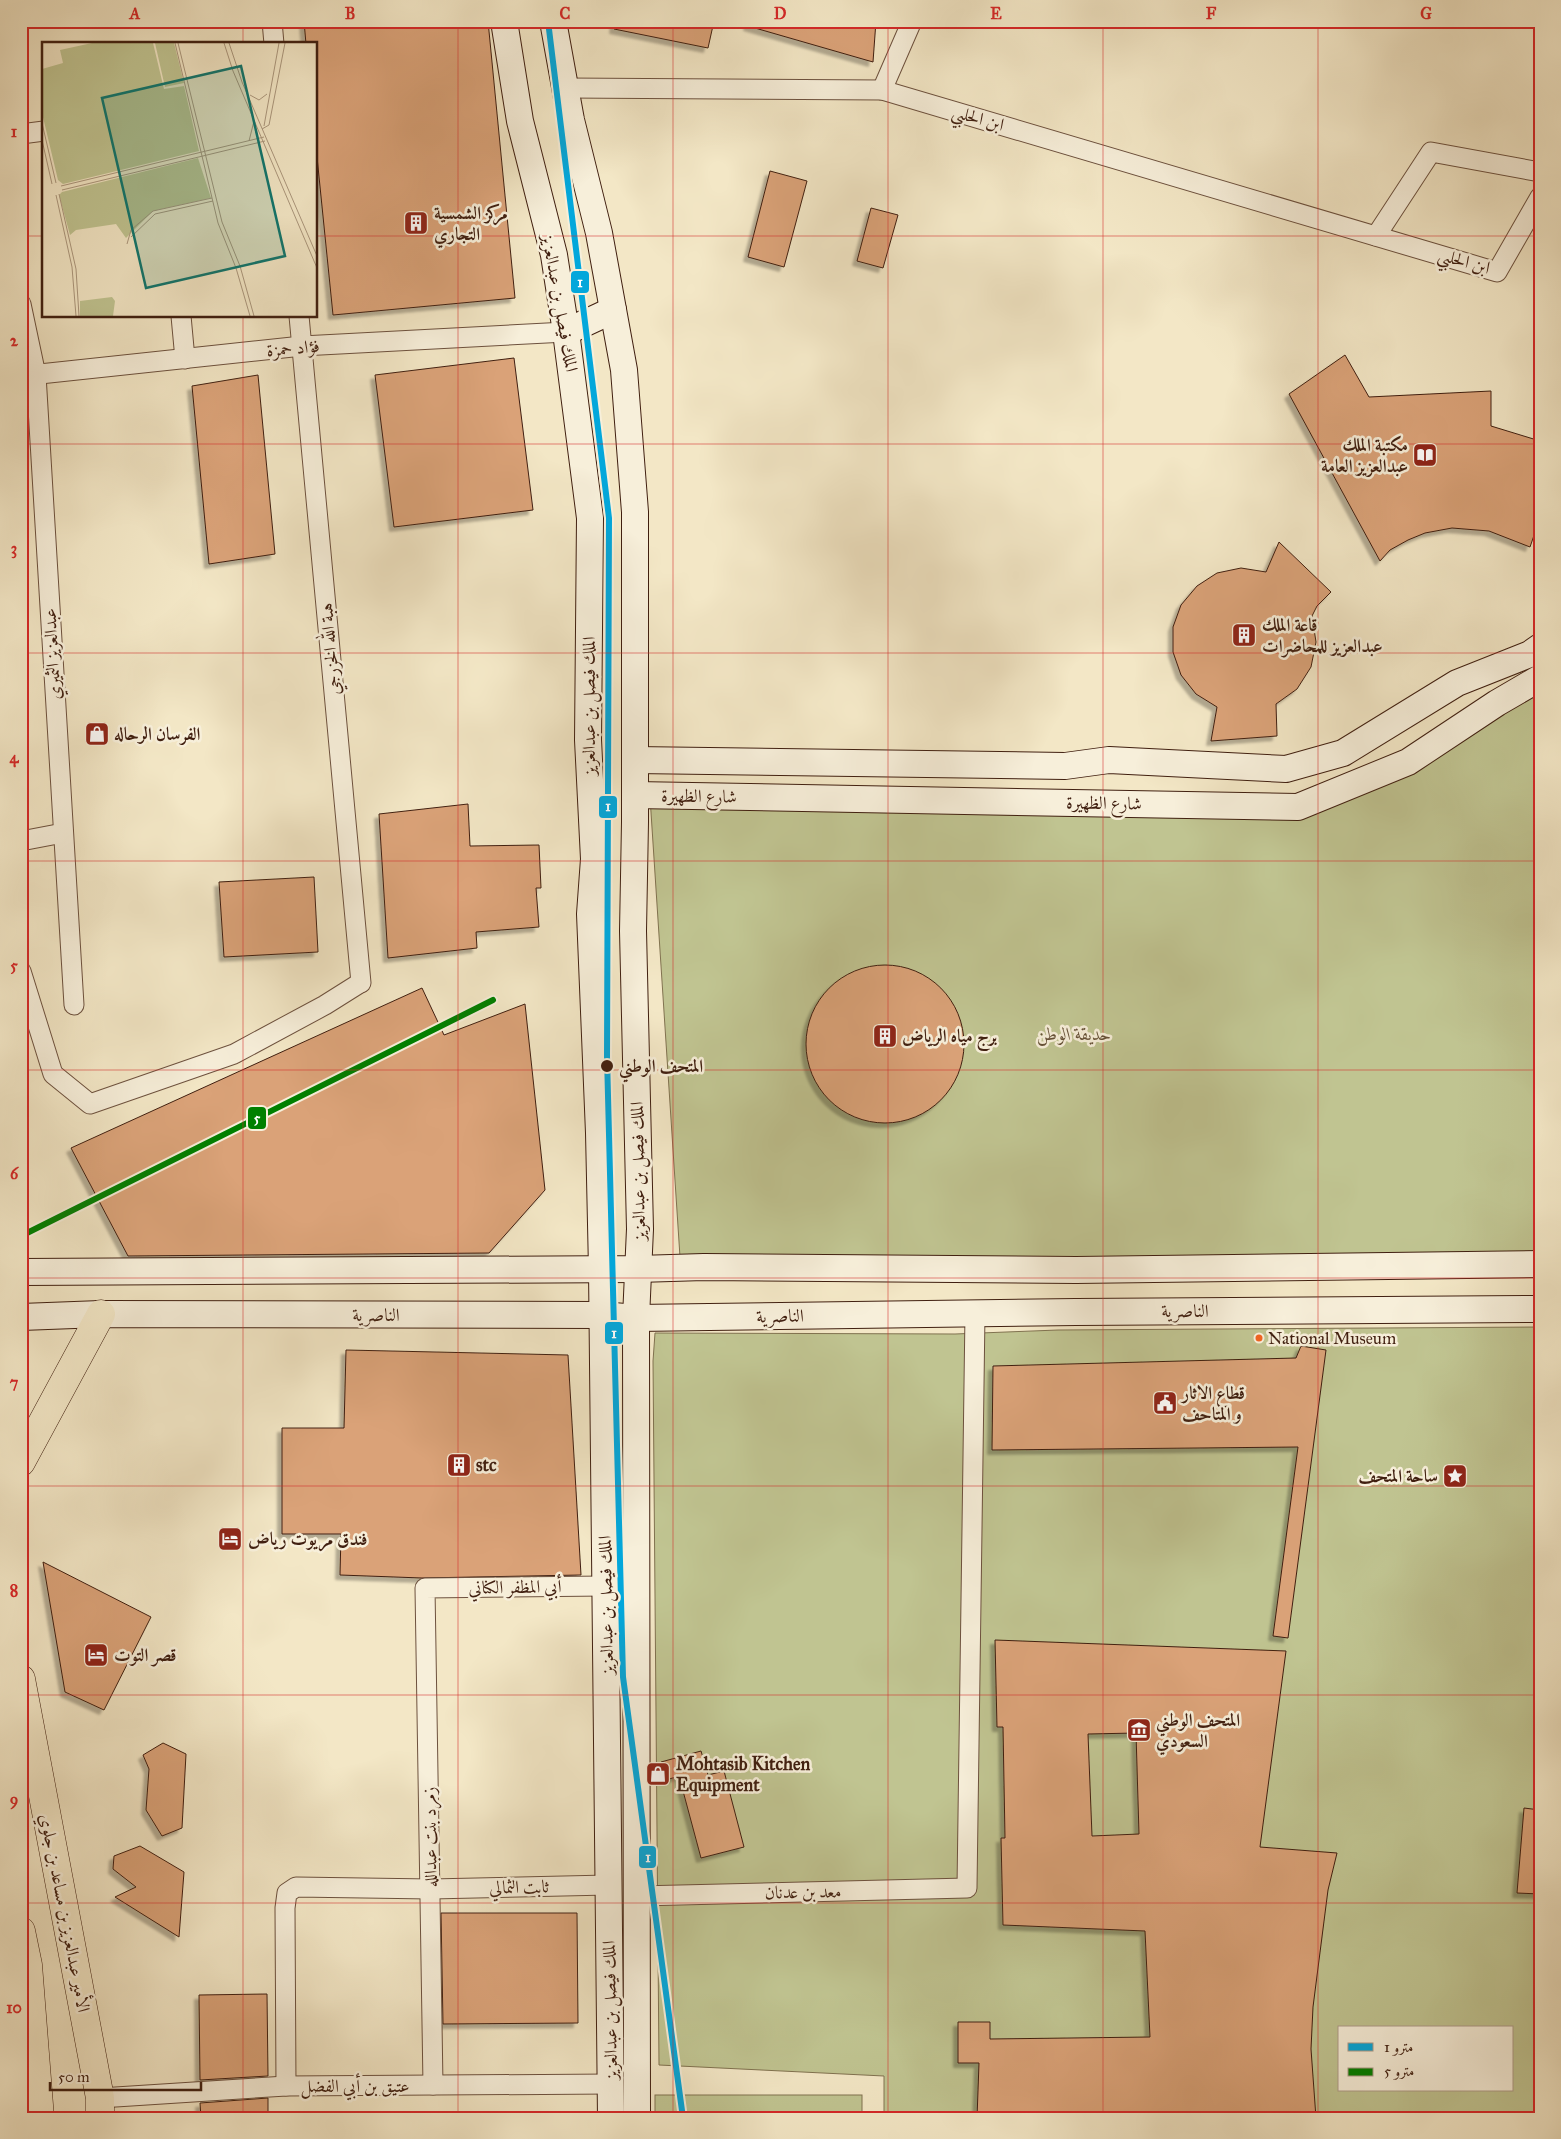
<svg xmlns="http://www.w3.org/2000/svg" width="1561" height="2139" viewBox="0 0 1561 2139" font-family="'IM FELL Great Primer',Amiri,serif">
<style>
.green{fill:#c0c491;stroke:#807250;fill-rule:evenodd}
.building{fill:#daa278;stroke:#401f10;fill-rule:evenodd;filter:url(#shadow)}
.lines{fill:none;stroke-linecap:round;stroke-linejoin:round}
.street-casing{stroke:#6d513e;stroke-width:21}
.secondary-casing{stroke:#401f10;stroke-width:28}
.primary-casing{stroke:#401f10;stroke-width:29}
.street{stroke:#f7efda;stroke-width:19}
.secondary{stroke:#f7efda;stroke-width:26}
.primary{stroke:#f3e7c6;stroke-width:28}
.metro-1-casing{stroke:#f7efda;stroke-width:10}
.metro-2-casing{stroke:#f7efda;stroke-width:10}
.metro-1{stroke:#03a7db;stroke-width:6}
.metro-2{stroke:#008000;stroke-width:6}
.grid{fill:none;stroke:#d62828;stroke-width:1;stroke-opacity:0.55}
.stop-dot{fill:#401f10;stroke:#f7efda;stroke-width:2}
.bus-dot{fill:#f26522;stroke:#f7efda;stroke-width:2}
.labels{text-anchor:middle;dominant-baseline:central;stroke-width:5;stroke-linejoin:round;paint-order:stroke}
.bus-label{font-size:17px;fill:#401f10;stroke:#f7efda;text-anchor:start}
.street-label{font-size:18px;fill:#401f10;stroke:#f7efda}
.poi-label{font-size:18px;font-weight:bold;fill:#401f10;stroke:#f7efda;text-anchor:start}
.park-label{font-size:18px;font-style:italic;fill:#665137;stroke:#f7efda}
.stop-label{font-size:18px;font-weight:bold;fill:#401f10;stroke:#f7efda;text-anchor:start}
.inset-road{fill:none;stroke:#ab977d;stroke-width:1}
.view{fill:#0f766e;fill-opacity:0.15;stroke:#0f766e;stroke-width:2.5}
.inset-edge{fill:none;stroke:#401f10;stroke-width:2.5}
.line-badge{stroke:#f7efda;stroke-width:2}
.badge-label{font-size:14px;text-anchor:middle;font-weight:bold;fill:#fff}
.neatline{fill:none;stroke:#d62828;stroke-width:2}
.grid-label{font-size:16px;text-anchor:middle;font-weight:bold;fill:#d62828}
</style>
<defs>
<filter id="shadow"><feDropShadow dx="-4.5" dy="4.5" stdDeviation="1" flood-color="#0004"/></filter>
</defs>
<rect width="100%" height="100%" fill="#f3e7c6"/>
<filter id="stains"><feTurbulence type="fractalNoise" baseFrequency=".004" numOctaves="4"/><feColorMatrix values="0 0 0 0 .2 0 0 0 0 .09 0 0 0 0 .02 0 0 0 .5 -.17"/></filter>
<radialGradient id="worn" r=".72"><stop offset=".6" stop-color="#630" stop-opacity="0"/><stop offset="1" stop-color="#630" stop-opacity=".3"/></radialGradient>
<g class="green">
<path d="M1540 676V1260L680 1257 650 797 1299 803 1409 759Z"/>
<path d="M1540 1327V2118H884V2076L659 2065 653 1361 655 1333 955 1334 1058 1330ZM1340 2028H1512V2090H1340Z"/>
<rect x="655" y="2095" width="207" height="23"/>
</g>
<g class="building">
<path d="M304 21H488L515 298 333 315 316 147V44H306Z"/>
<path d="M615 21H714L708 48 614 29Z"/>
<path d="M749 21H876L873 62 748 26Z"/>
<path d="M770 171 807 181 784 267 748 257Z"/>
<path d="M871 208 898 215 883 268 857 261Z"/>
<path d="M1345 355 1369 397 1491 391V426L1540 441V518L1530 547 1489 531 1452 528 1425 533 1408 540 1390 550 1380 561 1289 394Z"/>
<path d="M514 358 533 510 394 527 375 375Z"/>
<path d="M258 375 275 554 209 564 192 386Z"/>
<path d="M1279 542 1331 592 1317 606 1312 616 1316 642 1311 667 1297 689 1276 704 1277 736 1211 741 1217 707 1196 694 1181 675 1173 652V627L1181 605 1197 586 1217 573 1241 568 1266 572Z"/>
<path d="M468 804 470 846 539 845 541 888H536L539 927 476 932 477 948 388 958 379 814Z"/>
<path d="M314 877 318 952 224 957 219 882Z"/>
<circle cx="885" cy="1044" r="79"/>
<path d="M422 988 444 1035 525 1004 545 1190 489 1253 128 1256 71 1148Z"/>
<path d="M1301 1346 1326 1350 1288 1638 1273 1636 1298 1447 992 1450 993 1366 1296 1358Z"/>
<path d="M346 1350 568 1355 581 1575 422 1578 340 1575 341 1534H282V1428H344Z"/>
<path d="M43 1562 151 1617 104 1710 65 1692Z"/>
<path d="M995 1640 1286 1651 1260 1847 1337 1853 1328 1890 1313 2007 1311 2049 1316 2118H977L979 2063H958V2022H990V2039L1150 2037 1145 1931 1003 1925 1001 1838H1005L1003 1727H997ZM1136 1733 1139 1834 1092 1836 1088 1734Z"/>
<path d="M163 1743 186 1754 182 1828 162 1836 146 1810 149 1769 143 1755Z"/>
<path d="M701 1751 708 1775 724 1771 744 1847 701 1858 679 1776 666 1780 661 1762Z"/>
<path d="M1524 1808 1540 1810V1894L1517 1893Z"/>
<path d="M140 1846 184 1872 179 1937 115 1897 136 1887 113 1869 114 1856Z"/>
<path d="M441 1913H577L578 2023 443 2024Z"/>
<path d="M267 1994 268 2076 200 2080 199 1995Z"/>
<path d="M268 2098V2118H201L200 2103Z"/>
</g>
<g class="lines">
<defs>
<g id="street">
<path d="M272 21 274 44"/>
<path d="M566 88 882 90 1497 272 1540 197"/>
<path d="M882 90 912 21"/>
<path d="M21 134 44 131"/>
<path d="M1376 236 1431 152 1540 172"/>
<path d="M21 304 36 375 74 1005"/>
<path d="M181 316 185 359"/>
<path d="M299 316 361 983"/>
<path d="M21 376 302 346 566 332"/>
<path d="M21 841 63 833"/>
<path d="M21 971 53 1074 90 1104 234 1054 325 1005 360 983"/>
<path d="M638 1896 967 1888 975 1313"/>
<path d="M433 2085 425 1588 606 1586"/>
<path d="M286 2086 285 1908 287 1893 296 1887 431 1889 608 1885"/>
<path d="M100 2098 286 2086 611 2084"/>
</g>
<g id="secondary">
<path d="M504 21 520 121 554 255 566 332 590 518 588 740 594 859 590 914 599 1133 602 1269 611 2118"/>
<path d="M553 21 571 120 599 233 624 370 635 512V822L633 931 640 1229 636 1318 637 2118"/>
<path d="M566 332 613 310"/>
<path d="M635 760 1065 766 1109 760 1286 769 1343 753 1457 683 1530 654 1540 647"/>
<path d="M635 795 1298 807 1408 762 1497 703 1540 678"/>
<path d="M21 1272 638 1269 704 1267 1076 1270 1540 1264"/>
<path d="M21 1317 101 1314 602 1315 636 1318 1076 1312 1540 1309"/>
</g>
<g id="primary">
<path d="M21 1462 101 1314"/>
<path d="M21 1679 100 2098V2118"/>
<path d="M21 1931 28 1965 40 2118"/>
</g>
</defs>
<use href="#street" class="street-casing"/>
<use href="#secondary" class="secondary-casing"/>
<use href="#primary" class="primary-casing"/>
<use href="#street" class="street"/>
<use href="#secondary" class="secondary"/>
<use href="#primary" class="primary"/>
<defs>
<path id="metro-1" d="M548 21 609 518 607 1057 623 1677 683 2118"/>
<path id="metro-2" d="M21 1236 493 1000"/>
</defs>
<use href="#metro-1" class="metro-1-casing"/>
<use href="#metro-2" class="metro-2-casing"/>
<use href="#metro-1" class="metro-1"/>
<use href="#metro-2" class="metro-2"/>
</g>
<path class="grid" d="M243 21V44M458 21V2118M673 21V2118M888 21V2118M1103 21V2118M1318 21V2118M21 236H44M316 236H1540M243 316V2118M21 444H1540M21 653H1540M21 861H1540M21 1070H1540M21 1278H1540M21 1486H1540M21 1695H1540M21 1903H1540"/>
<defs>
<symbol id="building-square" viewBox="-11 -11 22 22"><rect x="-9" y="-9" width="18" height="18" rx="4" fill="#8f2418" stroke="#f7efda"/><path d="M-4-6H4V6H1V3H-1V6H-4ZM-2.5-4.3h1.7v1.8h-1.7ZM.8-4.3h1.7v1.8H.8ZM-2.5-1h1.7V.8h-1.7ZM.8-1h1.7V.8H.8Z" fill="#fff"/></symbol>
<symbol id="library-square" viewBox="-11 -11 22 22"><rect x="-9" y="-9" width="18" height="18" rx="4" fill="#8f2418" stroke="#f7efda"/><path d="M-6-4Q-3-5.5-.7-3.5V5Q-3 3-6 4ZM6-4Q3-5.5 .7-3.5V5Q3 3 6 4Z" fill="#fff"/></symbol>
<symbol id="shop-square" viewBox="-11 -11 22 22"><rect x="-9" y="-9" width="18" height="18" rx="4" fill="#8f2418" stroke="#f7efda"/><path d="M-5-2.5h2.3a2.7 3.5 0 0 1 5.4 0H5L5.5 6h-11ZM-1.5-2.5h3a1.5 2.3 0 0 0-3 0Z" fill="#fff"/></symbol>
<symbol id="civic-square" viewBox="-11 -11 22 22"><rect x="-9" y="-9" width="18" height="18" rx="4" fill="#8f2418" stroke="#f7efda"/><path d="M-.6-6.5H3V-4.5H.6V-3L4-1V1h2V6H-6V1h2V-1L-.6-3ZM-1.2 2.5V6h2.4V2.5Z" fill="#fff"/></symbol>
<symbol id="sight-square" viewBox="-11 -11 22 22"><rect x="-9" y="-9" width="18" height="18" rx="4" fill="#8f2418" stroke="#f7efda"/><path d="M0-6L1.8-2.2L6-1.7L2.9 1.2L3.7 5.4L0 3.3L-3.7 5.4L-2.9 1.2L-6-1.7L-1.8-2.2Z" fill="#fff"/></symbol>
<symbol id="hotel-square" viewBox="-11 -11 22 22"><rect x="-9" y="-9" width="18" height="18" rx="4" fill="#8f2418" stroke="#f7efda"/><path d="M-6-4.5h1.5V1H6V5H4.5V3h-9V5H-6ZM-4 0a1.8 1.8 0 1 1 3.6 0ZM.5 0V-2.5h3Q6-2.5 6 0Z" fill="#fff"/></symbol>
<symbol id="museum-square" viewBox="-11 -11 22 22"><rect x="-9" y="-9" width="18" height="18" rx="4" fill="#8f2418" stroke="#f7efda"/><path d="M0-6L6-3V-2H-6V-3ZM-5-1h2V3h-2ZM-1-1h2V3h-2ZM3-1h2V3H3ZM-6 4H6V6H-6Z" fill="#fff"/></symbol>
</defs>
<g fill-rule="evenodd">
<use href="#building-square" x="402" y="209" width="28" height="28"/>
<use href="#library-square" x="1411" y="441" width="28" height="28"/>
<use href="#building-square" x="1230" y="621" width="28" height="28"/>
<use href="#shop-square" x="83" y="720" width="28" height="28"/>
<use href="#building-square" x="871" y="1022" width="28" height="28"/>
<use href="#civic-square" x="1151" y="1389" width="28" height="28"/>
<use href="#building-square" x="445" y="1451" width="28" height="28"/>
<use href="#sight-square" x="1441" y="1462" width="28" height="28"/>
<use href="#hotel-square" x="216" y="1525" width="28" height="28"/>
<use href="#hotel-square" x="82" y="1641" width="28" height="28"/>
<use href="#museum-square" x="1125" y="1716" width="28" height="28"/>
<use href="#shop-square" x="644" y="1760" width="28" height="28"/>
</g>
<circle class="stop-dot" cx="607" cy="1066" r="7"/>
<circle class="bus-dot" cx="1259" cy="1338" r="4.5"/>
<g class="labels">
<g class="bus-label">
<text x="1268" y="1338">National Museum</text>
</g>
<g class="street-label">
<text transform="translate(978 118) rotate(16)">ابن الحلبي</text>
<text transform="translate(1464 261) rotate(16)">ابن الحلبي</text>
<text transform="translate(560 303) rotate(80)">الملك فيصل بن عبدالعزيز</text>
<text transform="translate(293 348) rotate(-5)">فؤاد حمزة</text>
<text transform="translate(330 649) rotate(-95)">هبة الله الخزرجي</text>
<text transform="translate(52 654) rotate(-93)">عبدالعزيز الثميري</text>
<text transform="translate(589 706) rotate(-90)">الملك فيصل بن عبدالعزيز</text>
<text transform="translate(699 796) rotate(1)">شارع الظهيرة</text>
<text transform="translate(1104 803) rotate(1)">شارع الظهيرة</text>
<text transform="translate(638 1171) rotate(-91)">الملك فيصل بن عبدالعزيز</text>
<text x="1185" y="1311">الناصرية</text>
<text x="376" y="1315">الناصرية</text>
<text transform="translate(780 1316) rotate(-1)">الناصرية</text>
<text transform="translate(515 1587) rotate(-1)">أبي المظفر الكناني</text>
<text transform="translate(606 1605) rotate(-91)">الملك فيصل بن عبدالعزيز</text>
<text transform="translate(430 1837) rotate(-91)">زمرد بنت عبدالله</text>
<text transform="translate(519 1887) rotate(-1)">ثابت الثمالي</text>
<text transform="translate(803 1892) rotate(-1)">معد بن عدنان</text>
<text transform="translate(65 1913) rotate(79)">الأمير عبدالعزيز بن مساعد بن جلوي</text>
<text transform="translate(610 2010) rotate(-91)">الملك فيصل بن عبدالعزيز</text>
<text x="355" y="2086">عتيق بن أبي الفضل</text>
</g>
<g class="poi-label">
<text x="434" y="213">مركز الشمسية<tspan x="434" dy="21">التجاري</tspan></text>
<text x="1408" y="445" text-anchor="end">مكتبة الملك<tspan x="1408" dy="21">عبدالعزيز العامة</tspan></text>
<text x="1262" y="625">قاعة الملك<tspan x="1262" dy="21">عبدالعزيز للمحاضرات</tspan></text>
<text x="114" y="734">الفرسان الرحاله</text>
<text x="902" y="1036">برج مياه الرياض</text>
<text x="1182" y="1393">قطاع الاثار<tspan x="1182" dy="21">و المتاحف</tspan></text>
<text x="476" y="1465">stc</text>
<text x="1438" y="1476" text-anchor="end">ساحة المتحف</text>
<text x="248" y="1539">فندق مريوت رياض</text>
<text x="114" y="1655">قصر التوت</text>
<text x="1156" y="1720">المتحف الوطني<tspan x="1156" dy="21">السعودي</tspan></text>
<text x="676" y="1764">Mohtasib Kitchen<tspan x="676" dy="21">Equipment</tspan></text>
</g>
<g class="park-label">
<text x="1074" y="1034">حديقة الوطن</text>
</g>
<g class="stop-label">
<text x="619" y="1066">المتحف الوطني</text>
</g>
</g>
<g transform="translate(42 42)">
<rect width="275" height="275" fill="#f3e7c6"/>
<path d="M50 1H111L122 47 142 44 157 109 21 142 16 138 0 71V27L21 21 18 8ZM113 1H132L142 41 123 45ZM156 116 169 156 111 169 84 196 74 182 34 188 28 193 17 153 20 150ZM70 255 73 259 71 274H38V259Z" fill="#c0c491"/>
<path class="inset-road" d="M133 1 176 181 194 226 208 274M136 1 180 180 198 224 212 274M182 1 191 29 275 226M187 1 200 40 275 214M208 53 217 58 225 52M0 81 14 141M222 84 237 1M220 87 227 83 243 1M0 98 10 142M207 99 212 79M19 144 222 95M20 148 223 99M17 152 34 227 37 274M14 153 30 225 34 274M89 195 113 172 171 159M85 202 89 188 111 169 170 156"/>
<path class="view" d="M199 24 243 214 104 246 60 56Z"/>
<rect width="275" height="275" class="inset-edge"/>
</g>
<g class="line-badge">
<rect x="570" y="270" width="20" height="24" rx="5" fill="#03a7db"/>
<rect x="598" y="795" width="20" height="24" rx="5" fill="#03a7db"/>
<rect x="247" y="1106" width="20" height="24" rx="5" fill="#008000"/>
<rect x="604" y="1321" width="20" height="24" rx="5" fill="#03a7db"/>
<rect x="638" y="1845" width="19" height="24" rx="5" fill="#03a7db"/>
</g>
<g class="badge-label">
<text x="580" y="287">1</text>
<text x="608" y="811">1</text>
<text x="257" y="1123">5</text>
<text x="614" y="1338">1</text>
<text x="648" y="1862">1</text>
</g>
<rect width="1561" height="2139" fill="none" stroke="#f3e7c6" stroke-width="55"/>
<rect x="1338" y="2026" width="175" height="65" fill="#f7efda" stroke="#ae9c89"/>
<rect x="1348" y="2043" width="25" height="8" fill="#03a7db" stroke="#ae9c89"/>
<text x="1384" y="2052" font-size="15" fill="#401f10">مترو 1</text>
<rect x="1348" y="2068" width="25" height="8" fill="#008000" stroke="#ae9c89"/>
<text x="1384" y="2076" font-size="15" fill="#401f10">مترو 5</text>
<path d="M50 2082v8h151v-8" fill="none" stroke="#401f10" stroke-width="2.5"/>
<text x="58" y="2082" font-size="15" fill="#401f10" stroke="#f7efda" stroke-width="4" paint-order="stroke">50 m</text>
<rect x="28" y="28" width="1506" height="2084" class="neatline"/>
<g class="grid-label">
<text x="135" y="19">A</text>
<text x="350" y="19">B</text>
<text x="565" y="19">C</text>
<text x="780" y="19">D</text>
<text x="996" y="19">E</text>
<text x="1211" y="19">F</text>
<text x="1426" y="19">G</text>
<text x="14" y="137">1</text>
<text x="14" y="346">2</text>
<text x="14" y="554">3</text>
<text x="14" y="763">4</text>
<text x="14" y="971">5</text>
<text x="14" y="1179">6</text>
<text x="14" y="1388">7</text>
<text x="14" y="1596">8</text>
<text x="14" y="1805">9</text>
<text x="14" y="2013">10</text>
</g>
<rect width="100%" height="100%" filter="url(#stains)"/>
<rect width="100%" height="100%" fill="url(#worn)"/>
</svg>
